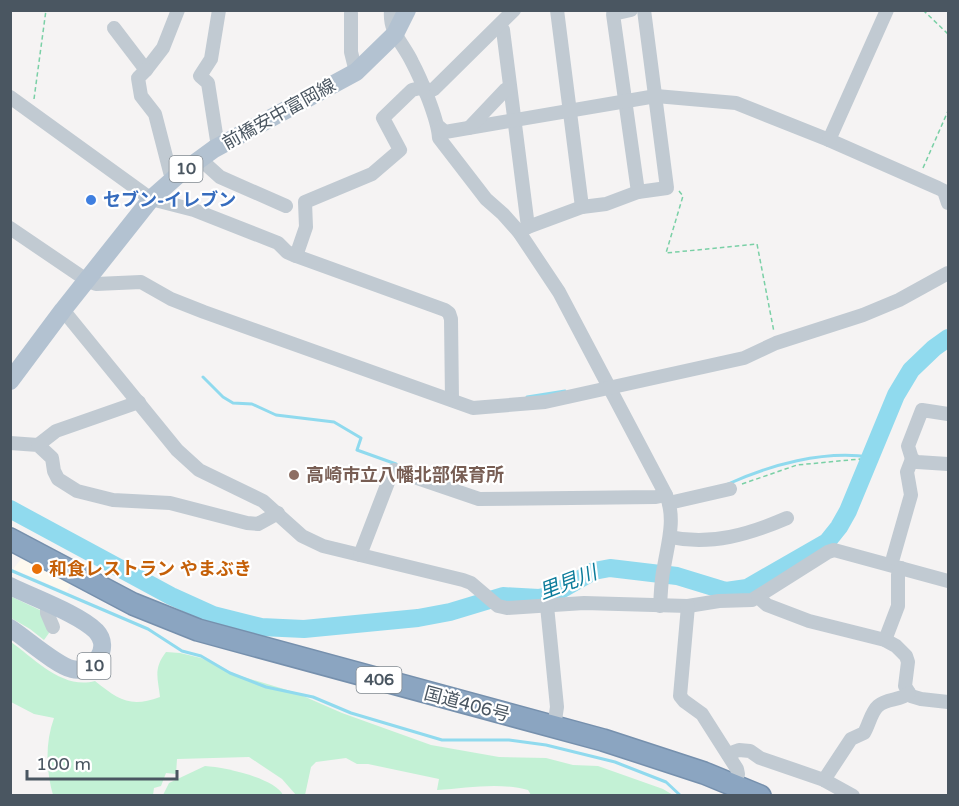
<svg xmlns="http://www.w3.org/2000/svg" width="959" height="806" viewBox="0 0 959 806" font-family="'Varela Round','Noto Sans JP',sans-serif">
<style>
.commercial{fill:#fdf9ef}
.green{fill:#c3f1d5}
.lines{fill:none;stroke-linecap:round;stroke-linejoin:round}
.stream{stroke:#90daee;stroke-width:3}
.river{stroke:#90daee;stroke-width:18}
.highway-casing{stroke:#7690ad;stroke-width:24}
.path{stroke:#7ad0a6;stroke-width:1.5;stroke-dasharray:4.5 3;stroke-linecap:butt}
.minor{stroke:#c1cad2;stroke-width:14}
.major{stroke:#b3c2d1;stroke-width:18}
.highway{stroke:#8ba5c1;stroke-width:21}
.shop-dot{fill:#3f7fe0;stroke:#fff;stroke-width:2}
.education-dot{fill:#8d6e63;stroke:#fff;stroke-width:2}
.food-dot{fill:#e8710a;stroke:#fff;stroke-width:2}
.labels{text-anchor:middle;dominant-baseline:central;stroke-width:4.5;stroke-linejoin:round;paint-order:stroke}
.shield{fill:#fff;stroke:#808990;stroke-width:1.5}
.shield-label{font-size:16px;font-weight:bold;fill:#4a5661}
.street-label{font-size:18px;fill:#4a5661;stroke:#fff}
.shop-label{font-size:18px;font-weight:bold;fill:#366cbe;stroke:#fff;text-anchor:start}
.education-label{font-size:18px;font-weight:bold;fill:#785e54;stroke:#fff;text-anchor:start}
.food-label{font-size:18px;font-weight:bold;fill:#c56008;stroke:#fff;text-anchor:start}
.water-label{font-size:20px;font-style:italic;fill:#0c7c9b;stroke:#fff}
</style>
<rect width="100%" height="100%" fill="#f5f3f3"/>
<path class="commercial" d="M25 554 74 578 67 592 13 569Z"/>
<g class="green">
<path d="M10 596 44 612 49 633 44 640 30 629 11 618Z"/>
<path d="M11 642C35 659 63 690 95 681 119 700 130 708 160 697 158 678 153 669 166 652L180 653 201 658 237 675 294 692 342 713 431 745 499 757 546 758 573 765 598 766 663 789 673 795H531L528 790C498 782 468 788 437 790L439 779 368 764H357L346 758 316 762 311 767 305 795H296L282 779 249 757 177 759 176 774 166 773 161 786 154 788 153 795H53C46 770 45 743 54 718L34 714 11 702Z"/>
<path d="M205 766C224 767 275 778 283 795H163L169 783Z"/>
</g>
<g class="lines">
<g class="stream">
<path d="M203 377 223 397 233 403 252 404 276 415 334 422 361 438 357 450 396 464"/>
<path d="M527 397 565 391"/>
<path d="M728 484C770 465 823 450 870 457"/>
<path d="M10 570 148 629 182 651 201 656 230 673 266 687 313 697 351 713 442 740H509L546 745 615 762 666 782 681 796"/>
</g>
<path class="river" d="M10 509 171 596 213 615 261 627 304 629 418 618 450 612 503 596 539 598 552 595 594 571 610 568 677 576 726 591 747 588 827 542 839 527 848 511 896 395 911 370 934 348 948 338"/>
<defs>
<path id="highway" d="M10 539 133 604 198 630 603 740 704 773 760 796"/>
</defs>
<use href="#highway" class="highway-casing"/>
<g class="path">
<path d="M923 10 948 34"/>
<path d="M34 99 46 10"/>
<path d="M923 168 948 111"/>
<path d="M679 191 683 196 666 253 757 244 774 332"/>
<path d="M742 484 797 465 860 459"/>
</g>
<g class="minor">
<path d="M391 10C389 33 403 43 412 62 421 79 438 119 439 138L486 199 503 214 519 232 559 292 666 495C676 518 668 543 664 567 661 579 661 593 660 606"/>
<path d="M557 10 582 207"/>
<path d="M631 10 613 14 638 192"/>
<path d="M351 13V52L356 72"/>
<path d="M500 26 503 30 528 227"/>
<path d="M114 28 146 70 163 48 178 10"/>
<path d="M146 70 138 78 141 96 155 114 170 172 174 179"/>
<path d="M426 93 434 89 514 10"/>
<path d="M10 97 151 199 194 210 278 243 287 252 296 256 445 310 449 313 451 319 452 400"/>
<path d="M439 127 445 132 656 96 736 103 829 140 938 188 944 191 948 203"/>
<path d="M469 128 505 90 510 87"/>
<path d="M829 140 887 10"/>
<path d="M218 147 208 83 200 76 211 59 219 10"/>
<path d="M200 159 220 177 286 206"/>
<path d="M10 228 88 281 96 284 141 282 171 299 204 312 473 408 545 402 744 358 776 343 863 315 899 300 948 273"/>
<path d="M519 232 528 227 582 207 606 204 638 192 667 188 644 10"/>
<path d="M296 256 306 227 305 202 372 174 400 150 383 118 412 90 424 87"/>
<path d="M63 310 177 450 199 470 263 501 302 536 323 546 463 580 471 583 498 606 507 608 584 603 688 606 719 601 752 600 828 552 834 550 948 581"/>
<path d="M948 414 922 410 908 446 912 459 917 462 948 464"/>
<path d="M10 443 38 445 52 458 54 471 58 479 77 491 113 500 170 503 247 523 258 524 278 513"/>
<path d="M38 445 56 431 139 402"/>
<path d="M669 503 730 489"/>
<path d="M670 537C711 546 750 534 787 518"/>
<path d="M360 555 392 472 394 470 479 499 656 497 666 495"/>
<path d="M893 558 911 495 907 472 912 459"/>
<path d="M758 597 767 605 809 621 885 640 896 646 906 656 908 662 905 686 911 696 921 699 948 702"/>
<path d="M47 604V613L53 627"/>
<path d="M547 606 557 707 554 727"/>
<path d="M688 606 680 696 684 701 702 714 737 769 738 774 733 785"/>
<path d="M885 640 898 606V575L901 568"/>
<path d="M728 754 739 750 750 751 760 758 824 780 853 796"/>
<path d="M824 780 851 739 864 733C869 725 871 712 878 706 887 698 900 701 909 693"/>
</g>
<g class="major">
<path d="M10 381 63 310 151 199 177 176 214 149 356 72 395 34 407 10"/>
<path d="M10 586C34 598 79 614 96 631 112 648 94 674 72 669 56 665 27 639 10 628"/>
</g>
<use href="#highway" class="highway"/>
</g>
<circle class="shop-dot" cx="91" cy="200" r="6"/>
<circle class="education-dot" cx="294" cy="475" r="6"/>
<circle class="food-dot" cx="37" cy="569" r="6"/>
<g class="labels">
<g class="shield">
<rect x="169.5" y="156" width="33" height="26" rx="4.5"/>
<rect x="77.5" y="653" width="33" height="26" rx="4.5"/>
<rect x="356.5" y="667" width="45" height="26" rx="4.5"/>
</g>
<g class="shield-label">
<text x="186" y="169">10</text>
<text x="94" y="666">10</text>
<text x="379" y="680">406</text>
</g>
<g class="street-label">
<text transform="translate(279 114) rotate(-29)">前橋安中富岡線</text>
<text transform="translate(467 704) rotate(15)">国道406号</text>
</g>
<g class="shop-label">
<text x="103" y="200">セブン-イレブン</text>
</g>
<g class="education-label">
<text x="306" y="475">高崎市立八幡北部保育所</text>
</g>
<g class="food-label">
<text x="49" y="569">和食レストラン やまぶき</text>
</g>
<g class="water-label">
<text transform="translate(568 583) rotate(-21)">里見川</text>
</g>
</g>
<rect width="959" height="806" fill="none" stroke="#4a5661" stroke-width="24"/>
<path d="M27 770v9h150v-9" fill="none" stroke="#4a5661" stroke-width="3"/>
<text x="36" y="770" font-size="18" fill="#4a5661" stroke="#ffffff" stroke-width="4.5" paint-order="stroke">100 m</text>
</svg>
